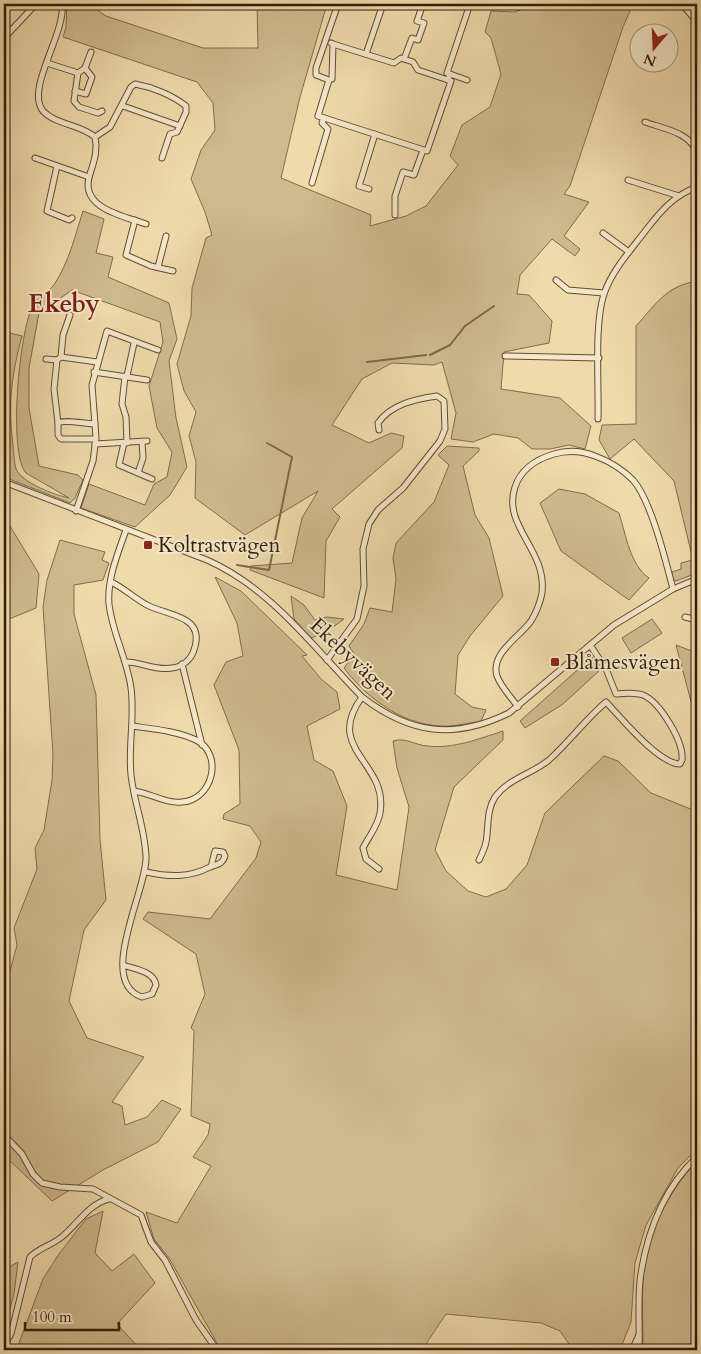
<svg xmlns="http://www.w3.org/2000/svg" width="701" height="1354" viewBox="0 0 701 1354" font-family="Cardo,serif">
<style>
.green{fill:#cfba90;stroke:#826c4b}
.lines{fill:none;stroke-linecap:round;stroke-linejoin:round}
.stream{stroke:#7e6848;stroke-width:2}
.minor-casing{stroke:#634c30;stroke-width:7}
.minor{stroke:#f5e7c9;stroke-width:5}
.poi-dot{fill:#8f2418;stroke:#f5e7c9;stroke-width:2}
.labels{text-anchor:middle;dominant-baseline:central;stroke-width:4;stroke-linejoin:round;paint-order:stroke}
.poi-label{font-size:21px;fill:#341d06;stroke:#f5e7c9;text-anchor:start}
.street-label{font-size:21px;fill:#341d06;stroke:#f5e7c9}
.district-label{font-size:26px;font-weight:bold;fill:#7a1f14;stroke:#f5e7c9}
</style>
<rect width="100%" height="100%" fill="#efdaac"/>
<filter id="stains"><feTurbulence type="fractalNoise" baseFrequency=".004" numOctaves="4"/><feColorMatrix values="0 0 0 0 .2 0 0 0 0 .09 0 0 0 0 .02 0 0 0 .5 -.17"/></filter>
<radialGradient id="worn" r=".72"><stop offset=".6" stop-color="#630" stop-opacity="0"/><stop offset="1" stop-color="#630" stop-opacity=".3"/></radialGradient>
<g class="green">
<path d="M67 4H89L106 16 203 48H258L257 4H327L300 97 281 178 371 215 370 226 406 216 426 206 458 165 450 156 462 125 490 107 501 74 491 38 485 32 491 11 515 12 523 9 525 4H633L623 27 570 186 564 194 589 202 564 236 580 249 575 256 552 239 520 275 517 294 529 295 552 321 549 343 504 352 501 389 560 398 591 426 585 449 569 445 550 449H532L518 438 494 434 473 442 451 439 456 413 442 362 434 365 392 363 362 379 332 425 369 443 391 433 404 436 402 448 332 509 340 517 326 541 324 598 250 570 251 566 292 563 302 518 318 491 245 535 195 498 196 462 189 436 196 412 184 391 177 364 191 316 192 288 206 238 212 235 205 212 191 179 201 150 215 130 213 103 197 82 63 37 66 27Z"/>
<path d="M83 211 104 219 96 253 113 257 108 277 169 303 177 339 169 361 176 418 187 467 170 495 135 527 81 508 89 484 145 505 154 484 167 477 172 452 157 428 149 386 163 342 160 322 72 290 39 313 29 368V408L39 466 78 475 83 480 75 498 70 503 4 477V336L10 333 22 336C11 378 8 403 13 446 14 453 14 462 16 469 22 483 55 495 69 498L26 473C8 454 19 330 33 306 37 298 48 292 54 285 69 262 75 236 83 211Z"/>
<path d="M697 281V573L676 581 673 579 672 572 681 569V563L693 560 674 481 634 439 610 459 599 440 602 425 636 424V326C656 304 666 286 697 281Z"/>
<path d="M447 446 479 448V451L463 466 475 515 489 538 503 596 470 636 458 655 455 694 472 707 486 710 481 721C471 723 460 725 450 726 407 728 369 701 344 668L354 654 349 646 364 624 370 608 392 612 396 579 393 558 396 543 434 502 449 465 438 455Z"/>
<path d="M559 489 585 494 619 513C626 535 630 565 649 578L629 600 561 551 540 503Z"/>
<path d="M4 516 39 574 36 608 4 621Z"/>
<path d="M60 540 105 552 102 560 109 563 103 580 74 585V614L96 695 100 840 106 900 84 930 69 1001 87 1038 144 1057 112 1102 122 1106 125 1125 147 1117 162 1100 181 1109 158 1142 103 1170 52 1201 4 1155V979L10 971 17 945 14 928 37 869 35 848 44 830 52 780 53 754 43 607 47 580Z"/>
<path d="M215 577 241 591 307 655 302 656 321 679 337 692 340 709 307 726 314 760 333 771 347 806 336 875 397 890 409 807 397 768 393 741C405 737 415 745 427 746 454 749 478 739 503 731V740L454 787 435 850 446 871 468 891 486 897 506 889 527 865 545 813 604 756 618 761 651 793 693 810 697 806V1149L678 1168 646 1225 635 1263 631 1322 620 1350H573L560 1331 541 1323 446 1314 422 1350H221L169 1258 154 1239 146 1212 177 1223 211 1166 193 1157 208 1135 210 1124 191 1116 194 1031 191 1028 205 994 196 954 143 919 148 912 210 919 256 858 261 842 250 826 223 819 224 814 240 804 239 750 214 685 226 662 243 656 237 623Z"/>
<path d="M291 596 304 605 315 620 327 617 344 619 325 633 311 638 294 619Z"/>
<path d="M652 619 662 633 631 653 622 638Z"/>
<path d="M676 645 697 653V718L693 709Z"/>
<path d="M592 657 600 670 563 704 525 728 520 721Z"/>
<path d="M697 1162V1350H643C643 1326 642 1301 643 1277 646 1237 668 1190 697 1162Z"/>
<path d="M103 1211 95 1253 112 1271 134 1254 155 1283 117 1324 141 1350H21L19 1343 43 1279 59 1254 86 1219Z"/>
<path d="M18 1262 14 1294 4 1329V1270Z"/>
</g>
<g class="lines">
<g class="stream">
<path d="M430 355 450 345 465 326 494 306"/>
<path d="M367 362 426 355"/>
<path d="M237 565 269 570 292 457 267 443"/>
</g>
<defs>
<g id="minor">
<path d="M62 4C66 33 25 89 43 111 56 125 80 124 95 137 98 151 94 161 90 174 78 208 123 216 146 224"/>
<path d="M209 4H226"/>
<path d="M338 4 316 68V75L329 80 318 116 427 151 451 81 448 80 450 74 447 73 468 10 465 4"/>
<path d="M682 4 697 22"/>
<path d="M4 38 36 4"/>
<path d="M331 43 333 44 332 79"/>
<path d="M333 44 394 63 401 58 413 62 418 70 448 80"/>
<path d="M91 52 85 68 78 73 74 101 79 107 98 113 102 111"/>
<path d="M366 54 383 4"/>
<path d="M404 59 412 38 418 40 424 23 417 21 423 4"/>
<path d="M47 63 78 73"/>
<path d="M450 74 467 80"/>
<path d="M75 91 86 94 92 77 85 68"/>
<path d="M123 106 180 126"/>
<path d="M645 122C664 129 690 132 697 153"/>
<path d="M95 137 110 127 131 87 135 84C152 87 172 95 186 106V112L177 132 170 134 162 158"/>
<path d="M35 158 89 177"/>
<path d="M57 166 47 211 69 220 72 218"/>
<path d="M628 180 679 196"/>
<path d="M312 183 328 129 322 123 324 118"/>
<path d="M369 189 359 186 375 134"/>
<path d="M395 215V196L403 172 414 175 423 150"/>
<path d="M135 220 126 255 151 266 173 271"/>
<path d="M603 233 629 252"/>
<path d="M158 267 166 236"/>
<path d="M556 280 568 290 604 293"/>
<path d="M505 356 599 358"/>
<path d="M61 357 63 335 70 315"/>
<path d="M46 359 57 360 61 357 97 362"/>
<path d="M57 360 54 389 58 423"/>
<path d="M94 372 147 380"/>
<path d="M125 376 122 404 126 417 127 443"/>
<path d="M127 376 134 343"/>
<path d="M598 419C599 385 594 324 604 294 612 270 631 250 646 230 660 212 674 195 697 187"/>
<path d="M95 424C85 424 65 419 58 423V435L61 439H95"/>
<path d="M124 443 119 465 152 479"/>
<path d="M95 444 147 441"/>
<path d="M138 473 143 458 142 442"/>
<path d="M4 482 207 560C271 588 314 648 362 697 410 734 454 740 509 713L614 625 673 589 697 579"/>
<path d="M76 511 93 461 96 438 92 385 107 331 158 350"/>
<path d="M111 582C124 588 134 598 147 605 168 616 206 615 194 650 191 660 182 667 172 668 155 671 142 662 126 662"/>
<path d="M685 617 697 620"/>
<path d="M327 660 357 619 364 586 363 549 369 524 378 510 403 488 440 441 445 429 444 401 437 396C416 399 391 404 378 423L379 430"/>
<path d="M182 664 202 745"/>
<path d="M362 697C323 750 389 762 380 813 378 826 369 836 363 848L366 859 379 869"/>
<path d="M518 707C511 697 501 687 497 676 490 653 520 637 531 621 536 613 540 603 542 593 547 549 502 527 515 487 521 469 537 459 554 454 567 450 582 451 595 456 609 461 622 469 633 480 651 500 666 562 673 589"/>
<path d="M132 726C153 729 177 731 196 740 224 754 213 800 182 802 166 804 150 793 134 791"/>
<path d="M479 860C482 854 485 848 486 842 489 827 486 811 495 797 509 778 532 774 549 760 569 742 585 720 606 702 622 719 659 764 680 764L682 760C684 742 660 702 643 695 635 692 625 693 616 694L606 669 590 645"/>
<path d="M146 872C169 877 189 878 210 867 217 864 222 865 225 856L223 852 215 851 211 867"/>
<path d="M123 965C134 969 154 971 156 985L152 994 142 997C96 982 147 890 146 857 145 828 134 803 131 775 128 746 135 717 131 688 127 659 112 632 109 604 107 579 118 553 126 530"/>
<path d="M4 1135 22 1154 33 1174 42 1183 60 1187 93 1189 141 1215 151 1242 165 1260 196 1320 217 1350"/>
<path d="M4 1345 11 1334 30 1257C40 1247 53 1245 63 1236 79 1222 89 1204 109 1199"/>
<path d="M632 1350 639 1335"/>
<path d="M639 1350C640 1325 637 1297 641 1273 648 1230 665 1187 697 1157"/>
</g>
</defs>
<use href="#minor" class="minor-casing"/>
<use href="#minor" class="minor"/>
</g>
<g class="poi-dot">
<rect x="143" y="540" width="10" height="10" rx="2.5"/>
<rect x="550" y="657" width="10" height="10" rx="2.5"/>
</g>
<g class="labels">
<g class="poi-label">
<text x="158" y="545">Koltrastvägen</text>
<text x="565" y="662">Blåmesvägen</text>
</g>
<g class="street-label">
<text transform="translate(353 659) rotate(43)">Ekebyvägen</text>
</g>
<g class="district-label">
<text x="64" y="303">Ekeby</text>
</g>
</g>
<rect width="701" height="1354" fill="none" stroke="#efdaac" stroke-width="20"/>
<rect x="5" y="5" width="691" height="1344" fill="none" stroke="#341d06" stroke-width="2.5"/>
<rect x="10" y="10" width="681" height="1334" fill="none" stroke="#341d06"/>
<g transform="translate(654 48) rotate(199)"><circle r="24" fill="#f5e7c9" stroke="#a8967b"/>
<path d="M0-4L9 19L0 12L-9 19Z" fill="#8f2418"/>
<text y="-8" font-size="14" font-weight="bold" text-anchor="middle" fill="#341d06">N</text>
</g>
<path d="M25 1322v8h94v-8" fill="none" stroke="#341d06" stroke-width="2.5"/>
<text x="32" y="1322" font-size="15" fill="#341d06" stroke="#f5e7c9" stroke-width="4" paint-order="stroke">100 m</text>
<rect width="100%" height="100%" filter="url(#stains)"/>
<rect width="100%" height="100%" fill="url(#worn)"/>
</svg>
